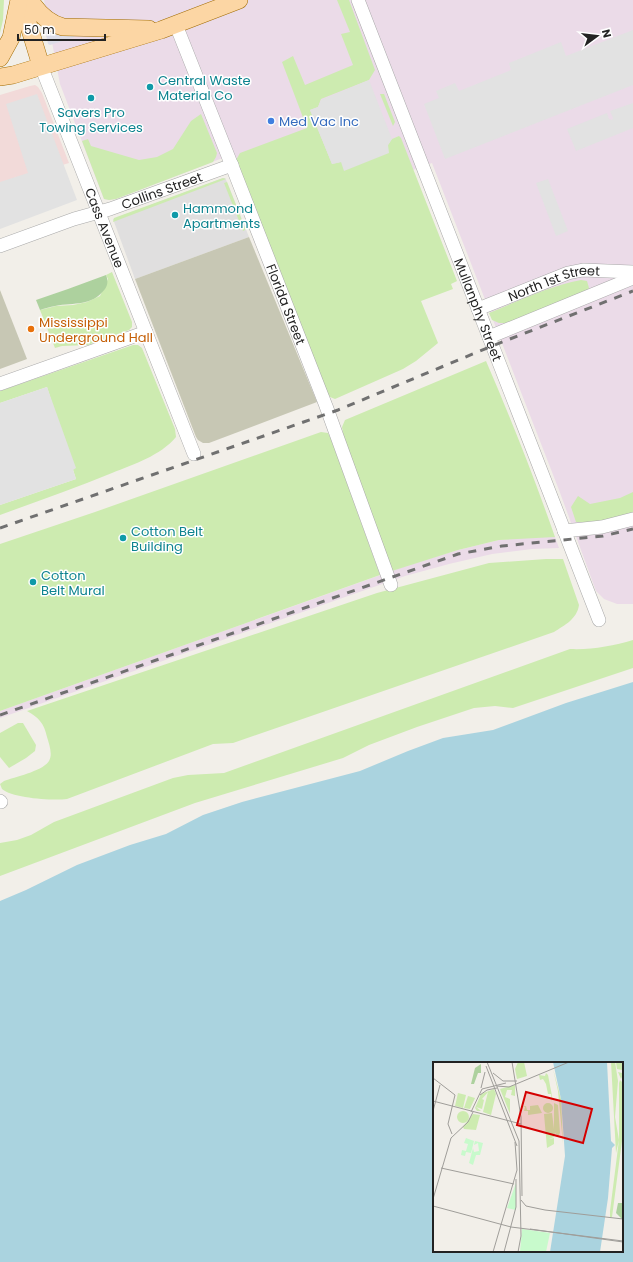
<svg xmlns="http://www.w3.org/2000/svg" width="633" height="1262" viewBox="0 0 633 1262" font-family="Poppins,sans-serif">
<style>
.residential{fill:#e0dfdf}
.commercial{fill:#f2dad9}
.industrial{fill:#ebdbe8}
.construction{fill:#c7c7b4}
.grass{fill:#cdebb0}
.forest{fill:#add19e}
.parking{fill:#e2e2e2}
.plaza{fill:#dddde8}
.water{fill:#aad3df;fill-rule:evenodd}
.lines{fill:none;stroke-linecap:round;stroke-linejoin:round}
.minor-casing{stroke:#a9a9a9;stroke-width:14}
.major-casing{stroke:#a06b00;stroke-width:18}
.minor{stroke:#fff;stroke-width:13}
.major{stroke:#fcd6a4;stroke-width:17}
.rail{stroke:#707070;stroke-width:3;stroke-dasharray:8 8;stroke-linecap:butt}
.culture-dot{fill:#0f9aa8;stroke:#fff;stroke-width:1.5}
.shop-dot{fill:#3f7fe0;stroke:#fff;stroke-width:1.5}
.food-dot{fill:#e8710a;stroke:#fff;stroke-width:1.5}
.labels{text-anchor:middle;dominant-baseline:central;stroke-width:3;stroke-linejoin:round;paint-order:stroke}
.culture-label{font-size:13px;fill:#0d838f;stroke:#fff;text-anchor:start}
.shop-label{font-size:13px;fill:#366cbe;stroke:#fff;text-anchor:start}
.street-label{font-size:13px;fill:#222;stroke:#fff}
.food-label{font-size:13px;fill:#c56008;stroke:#fff;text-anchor:start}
.inset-road{fill:none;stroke:#9f9d99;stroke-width:1}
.view{fill:#d40000;fill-opacity:0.15;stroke:#d40000;stroke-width:2}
.inset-edge{fill:none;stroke:#222;stroke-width:2}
</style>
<rect width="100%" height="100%" fill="#f2efe9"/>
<path class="residential" d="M223 178H225L227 182 249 237 135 279 113 219Z"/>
<path class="commercial" d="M35 85 38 87 42 93 69 163 0 184V95L30 86Z"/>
<g class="industrial">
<path d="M44 0H633V604H617L604 599 596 591 559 490 432 163 262 225 233 154 116 199 109 200 104 199 60 84Z"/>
<path d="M529 537H555L559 548 532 549 492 554 449 564 405 576 0 718V711L414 563 458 550 499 540Z"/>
</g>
<g class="construction">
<path d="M249 237 317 402 209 443H203L198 440 196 437 135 279Z"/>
<path d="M0 290 27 359 0 369Z"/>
</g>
<g class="grass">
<path d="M0 0H4L3 20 0 33Z"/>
<path d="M337 0H349L375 70 369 80 321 99 318 107 310 110 332 164 341 162 388 145 392 139 399 136 401 138 457 281 451 284 453 289 421 301 438 343 416 361 403 369 335 399 330 397 326 391 236 160 240 153 307 128 282 62 293 56 305 85 353 65 341 34 350 32Z"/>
<path d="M380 94H384L395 122 393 126Z"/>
<path d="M201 114 217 153 216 157 213 162 116 199 109 200 104 199 82 141 88 139 91 146 139 160 157 157 173 149 191 121Z"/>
<path d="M223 178 226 179 113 222 114 218Z"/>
<path d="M227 182 245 228V230L243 231 224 183Z"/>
<path d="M112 272 132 322V327L129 330 88 345 62 346 55 348 40 310 56 306 73 305 87 302 100 296 108 279 106 275Z"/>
<path d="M581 280 587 281 589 288 586 292 508 323H499L492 320 489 313C519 301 549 286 581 280Z"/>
<path d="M133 345H138L142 348 175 429 176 437C160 456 134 464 112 473 75 488 38 501 0 515V505L76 479 47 387 0 403V391Z"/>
<path d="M486 361C511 419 534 477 555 537L499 540 458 550 392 571 344 438 342 427 345 420Z"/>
<path d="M321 432 328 433 331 439 380 575 0 711V544L95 512Z"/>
<path d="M633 492V513L600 522H576L571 507 578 496 590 504 620 498Z"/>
<path d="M546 559H563L579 605C577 619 565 625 554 632L233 743 213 744 67 799C53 801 12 798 2 789L0 784 4 781C15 777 43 771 49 761 53 754 49 744 47 737 44 723 39 718 27 711L377 593 489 563Z"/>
<path d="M633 640V668L513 708 495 706 474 708 417 727 369 745 343 758 195 803 0 876V843L17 840 31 835 54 822 173 778 188 775 224 773 570 649C591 650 613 646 633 640Z"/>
<path d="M18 723H23L36 745 35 751 26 758 9 768 0 757V733Z"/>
</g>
<path class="forest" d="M106 275C108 280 108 285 105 289 91 307 75 302 55 306 50 307 45 308 40 310L36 300 68 289Z"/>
<g class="parking">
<path d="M633 30V85L445 159 424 104 439 98 436 91 455 83 459 91 511 70 509 63 561 42 566 56Z"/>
<path d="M369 80 392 139 388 145 389 153 344 171 341 162 332 164 310 110 318 107 321 100Z"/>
<path d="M37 94 77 200 0 229V182L28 173 6 104Z"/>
<path d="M633 103V128L576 151 567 129 607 113 609 119 612 120 613 118 610 111Z"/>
<path d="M548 179 568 231 556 236 536 183Z"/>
<path d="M47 387 76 468 73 470 76 479 0 505V403Z"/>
</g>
<path class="plaza" d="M45 30 58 35 73 36 75 37 50 45 48 44Z"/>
<path class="water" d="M633 682V1262H0V901L26 890 77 865 130 845 166 834 203 815 242 802 360 771 408 751 443 738 493 730 566 703ZM434 1063H622V1251H434Z"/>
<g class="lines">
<defs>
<g id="minor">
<path id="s1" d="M358 0 599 620"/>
<path id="s2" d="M176 25 234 171 326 406 391 585"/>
<path id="s3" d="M41 66 194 454"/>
<path id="s4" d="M0 246 74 219 110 209 232 165"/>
<path id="s5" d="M478 309 568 273 583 270 633 272"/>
<path d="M489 337 633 278"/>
<path d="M0 384 146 332"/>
<path d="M564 531 602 527 633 519"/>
<path d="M0 801 1 802"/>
</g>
<g id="major">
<path d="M24 0 28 23 41 66"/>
<path d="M30 0C38 13 48 23 63 27L149 29"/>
<path d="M0 58 11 38 19 0"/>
<path d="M0 77 13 75 161 30 239 0"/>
</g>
</defs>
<use href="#minor" class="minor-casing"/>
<use href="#major" class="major-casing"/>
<use href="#minor" class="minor"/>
<use href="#major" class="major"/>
<g class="rail">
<path d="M0 528 338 410 492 346 633 291"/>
<path d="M0 715 458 554 502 546 603 536 633 529"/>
</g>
</g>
<g class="culture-dot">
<circle cx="150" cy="87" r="4"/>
<circle cx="91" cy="98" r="4"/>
<circle cx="175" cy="215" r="4"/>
<circle cx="123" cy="538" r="4"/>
<circle cx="33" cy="582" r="4"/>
</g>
<circle class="shop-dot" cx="271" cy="121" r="4"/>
<circle class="food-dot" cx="31" cy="329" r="4"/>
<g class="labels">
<g class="culture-label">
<text x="158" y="80">Central Waste<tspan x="158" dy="15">Material Co</tspan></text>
<text x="91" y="112" text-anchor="middle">Savers Pro<tspan x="91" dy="15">Towing Services</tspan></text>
<text x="183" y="208">Hammond<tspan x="183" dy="15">Apartments</tspan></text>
<text x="131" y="531">Cotton Belt<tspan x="131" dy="15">Building</tspan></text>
<text x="41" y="575">Cotton<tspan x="41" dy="15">Belt Mural</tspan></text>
</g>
<g class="shop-label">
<text x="279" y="121">Med Vac Inc</text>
</g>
<g class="street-label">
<text stroke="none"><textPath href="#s4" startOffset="171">Collins Street</textPath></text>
<text stroke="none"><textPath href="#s3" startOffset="174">Cass Avenue</textPath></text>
<text stroke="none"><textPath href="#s5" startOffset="81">North 1st Street</textPath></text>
<text stroke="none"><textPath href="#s2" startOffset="300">Florida Street</textPath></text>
<text stroke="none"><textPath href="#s1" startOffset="332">Mullanphy Street</textPath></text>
</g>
<g class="food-label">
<text x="39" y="322">Mississippi<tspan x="39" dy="15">Underground Hall</tspan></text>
</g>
</g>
<g transform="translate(433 1062)">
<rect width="190" height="190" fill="#f2efe9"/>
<path d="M85 0H91L94 14 84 17 82 7ZM178 0H182L185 19 182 55 186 78 183 91ZM183 0H190V13L188 17 185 10 189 11V8L184 7ZM120 7 128 37 130 82 125 29ZM113 11 115 13 119 34V40L118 32H115L113 22 110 17 107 18 106 13 112 14ZM190 15 189 79 179 155H177V149L186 78V21L187 18 189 20ZM82 23V34L78 33 79 28H74L72 35 77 37V52L67 27ZM61 27 63 32 58 53 50 50 55 30 49 37 51 38 49 47 43 45 48 49H44L42 46 48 32ZM25 31 33 33 30 46 22 44ZM35 34 42 36 37 47 31 46ZM110 46a5 5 0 1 1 10 0a5 5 0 1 1-10 0ZM121 41 125 43 127 71 125 74 122 71 121 75 116 77 121 76V82L114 86 111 52 119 51 121 67ZM105 43 109 51 95 53V49H91L92 45H88L93 44 94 48H97V44ZM24 55a6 6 0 1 1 12 0a6 6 0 1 1-12 0ZM40 52 47 53 43 68 31 67 30 65Z" fill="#cdebb0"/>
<path d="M48 2V11H45L41 22H38L42 6ZM185 141H190L189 157 183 151Z" fill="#add19e"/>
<path d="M33 76 41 79 38 91 33 90 32 94 28 93 29 88 33 89 35 82 31 81ZM42 79 50 81 47 93H43L40 103 36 101 40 86 41 90 46 89 45 81 41 83ZM83 121V148L74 146ZM89 167 117 171 113 190H87Z" fill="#c8facc"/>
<path d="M120 0H174L178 79 182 83 179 86 175 136 167 190H117L132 94 128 37Z" fill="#aad3df"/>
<path class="inset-road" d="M54 0 86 79 88 174 85 190M79 0 88 55 89 134M53 4 84 84M60 11 70 19H84M0 16 22 33 15 62 19 72M64 24 76 25 136 0M48 26 52 10M47 33 54 28 64 26M0 39 88 62M0 49 7 23M38 50 49 27 73 21M8 106 81 122M0 137 18 76 35 60 40 50M88 138 93 144 112 148 190 157M0 144 78 165 190 179M97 167 190 180M60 190 84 108 82 80M71 190 83 145V117"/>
<path class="view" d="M93 30 159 47 150 81 84 63Z"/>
<rect width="190" height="190" class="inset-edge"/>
</g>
<g transform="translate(597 36) rotate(75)" stroke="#ffffff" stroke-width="3" paint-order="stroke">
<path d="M0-3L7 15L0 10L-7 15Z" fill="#222222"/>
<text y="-6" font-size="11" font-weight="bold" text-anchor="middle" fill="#222222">N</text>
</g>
<path d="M18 34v6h87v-6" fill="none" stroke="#222222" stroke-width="2"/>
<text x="24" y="34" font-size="12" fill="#222222" stroke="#ffffff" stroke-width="3" paint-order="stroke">50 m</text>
</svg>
